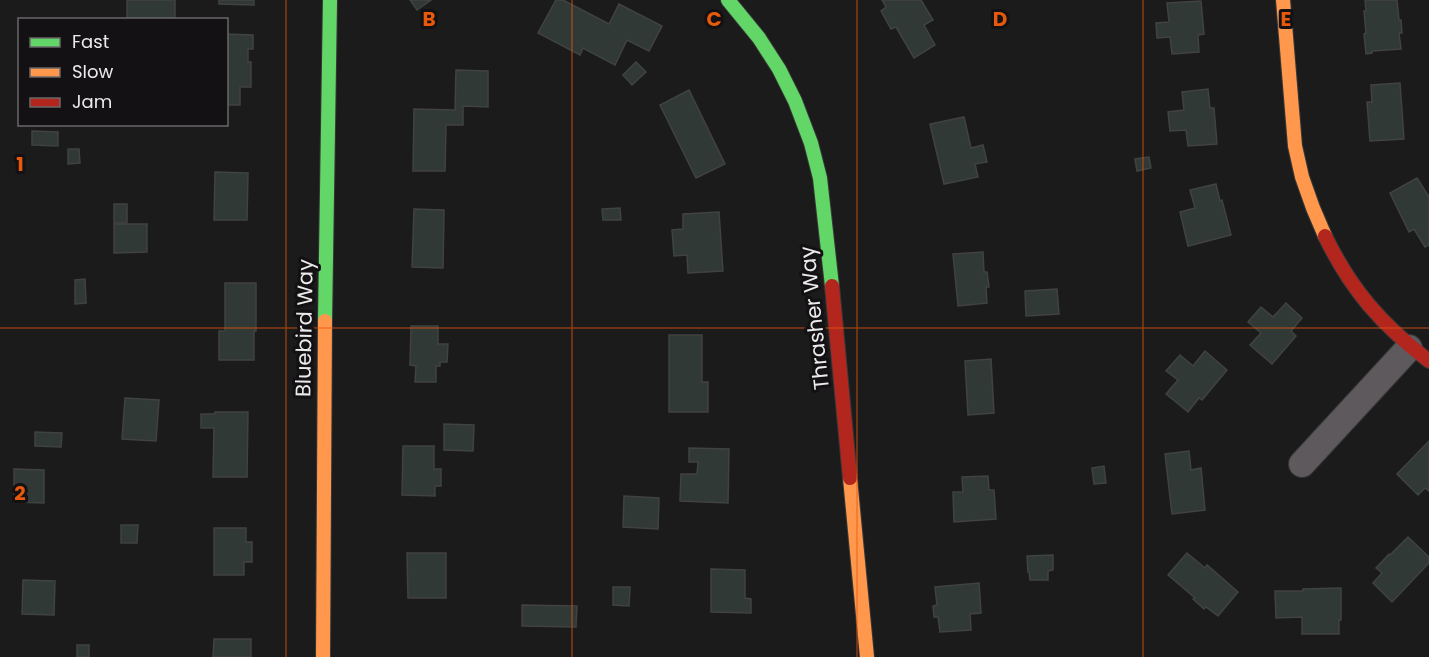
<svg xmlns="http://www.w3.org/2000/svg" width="1429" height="657" viewBox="0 0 1429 657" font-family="Poppins,sans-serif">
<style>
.building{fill:#303936;stroke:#414242;stroke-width:1.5}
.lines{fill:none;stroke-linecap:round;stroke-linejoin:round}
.street-casing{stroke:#383838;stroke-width:28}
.fast-casing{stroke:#383838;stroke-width:16}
.slow-casing{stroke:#383838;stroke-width:16}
.jam-casing{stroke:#383838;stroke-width:16}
.street{stroke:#5d595c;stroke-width:26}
.fast{stroke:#63d668;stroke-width:14}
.slow{stroke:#ff974d;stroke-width:14}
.jam{stroke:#b3261e;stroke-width:14}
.grid{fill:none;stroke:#e8590c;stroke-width:1.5;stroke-opacity:0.55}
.labels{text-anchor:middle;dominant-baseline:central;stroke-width:6;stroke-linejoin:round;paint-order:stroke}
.street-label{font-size:21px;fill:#ecebec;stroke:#131113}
.grid-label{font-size:20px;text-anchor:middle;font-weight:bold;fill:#e8590c;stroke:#131113;stroke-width:6;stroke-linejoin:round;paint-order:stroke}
</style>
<rect width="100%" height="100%" fill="#1b1b1b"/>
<g class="building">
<rect x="127" y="0" width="48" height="20"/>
<path d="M219 0H254V5L219 4Z"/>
<path d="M410 0H431L417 10Z"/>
<path d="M556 0H563L609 24 619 4 662 26 649 51 627 40 615 65 583 48 580 55 538 33Z"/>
<path d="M882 0H921L933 20 924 25 935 45 914 58 896 27 891 29 881 11 886 7Z"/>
<path d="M1365 0H1397L1399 20H1401L1402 33H1399L1401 49 1372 51V53L1366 54 1364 34 1366 33 1364 11H1366Z"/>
<path d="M1201 1 1204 34 1198 35 1199 52 1172 54 1170 37 1157 38 1156 23 1169 22 1167 3Z"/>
<path d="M226 34 253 35V49H248V62H251V87H240V105H226Z"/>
<path d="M636 62 646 72 632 85 623 75Z"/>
<path d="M456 70 488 71V107L463 106V125H446L445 171H413L414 109 455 110Z"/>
<path d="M1400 83 1404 139 1370 141 1367 102H1372L1371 85Z"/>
<path d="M1208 89 1210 108H1214L1217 144 1188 146 1186 130 1170 131 1168 112 1184 110 1182 92Z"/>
<path d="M689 90 725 164 696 178 660 105Z"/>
<path d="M964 117 971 148 983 145 987 162 975 164 978 177 944 184 930 124Z"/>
<path d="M32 131 58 132V146L32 145Z"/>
<path d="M68 149H79L80 163 68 164Z"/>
<path d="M1149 157 1151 168 1137 171 1135 159Z"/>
<path d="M215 172 248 173 247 220H214Z"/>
<path d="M1417 178 1429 197V245L1425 247 1414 229 1409 232 1390 193Z"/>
<path d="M1216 184 1220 201 1222 200 1231 235 1188 246 1180 212 1195 208 1190 190Z"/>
<rect x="114" y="204" width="13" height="19"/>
<path d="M620 208 621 220H603L602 209Z"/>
<path d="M414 209 444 210 443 268 412 267Z"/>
<path d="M719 212 723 271 688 273 687 255 674 256 672 230 683 229V214Z"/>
<path d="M114 224H147V252L114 253Z"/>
<path d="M983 252 984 272H987L989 287H986L987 303 958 306 953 254Z"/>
<path d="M85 279 86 303 75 304V280Z"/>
<path d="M225 283H256V331H254V360H219V331H225Z"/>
<path d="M1057 289 1059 314 1026 316 1025 291Z"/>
<path d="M1286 303 1302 318 1291 331 1296 336 1272 364 1250 345 1261 333 1248 322 1261 307 1273 317Z"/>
<path d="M411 326H438V344H448L447 362H440V366H436V382H415L416 366 410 365Z"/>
<path d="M669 335H702V382H708V412H669Z"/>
<path d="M1205 351 1227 370 1202 400 1199 398 1188 412 1166 394 1178 380 1166 371 1180 355 1193 366Z"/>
<path d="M991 359 994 413 968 415 965 361Z"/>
<path d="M125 398 159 400 156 441 122 439Z"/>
<path d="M215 412H248L247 477H213L214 428H201V414H215Z"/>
<path d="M444 424 474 425 473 451 444 450Z"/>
<path d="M35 432 62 433 61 447 35 446Z"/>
<path d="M1429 441V491L1425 488 1418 495 1397 474Z"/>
<path d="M403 446H434V469H441V486H435V496L402 495Z"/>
<path d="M689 448 729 449 728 503 680 501 681 474H697L698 462H689Z"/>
<path d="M1189 451 1191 470 1201 468 1205 510 1172 514 1165 454Z"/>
<path d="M1104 466 1106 483 1094 484 1092 468Z"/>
<path d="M14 469 44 470V503L14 502Z"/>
<path d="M988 476 989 490H994L996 519 954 522 953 492H963L962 477Z"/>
<path d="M624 496 659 498 658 529 623 527Z"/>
<path d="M121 525H138L137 543H121Z"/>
<path d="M214 528H246V542H252V562H244V575H214Z"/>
<path d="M1408 537 1429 557V563L1392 602 1373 583 1382 573 1376 568 1389 554 1390 555Z"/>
<path d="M407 553H446V598H408Z"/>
<path d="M1187 553 1205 568 1207 565 1238 592 1218 616 1206 607 1204 609 1193 599 1195 598 1168 575Z"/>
<path d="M1053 555V570L1048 571V580H1030L1029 572H1028L1027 556Z"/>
<path d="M711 569 745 570V598L751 599V613L711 612Z"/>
<path d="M23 580 55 581 54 615 22 614Z"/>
<path d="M979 583 981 613 970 614 971 630 940 632 938 617H934L933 606 937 605 935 587Z"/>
<path d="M613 587H630L629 606 613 605Z"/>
<path d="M1341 588V620H1339V634H1302V617L1276 618 1275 591H1303V589Z"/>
<path d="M522 605 577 606 576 627 522 626Z"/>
<path d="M214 639H251V657H213Z"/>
<rect x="77" y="645" width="12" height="12"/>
</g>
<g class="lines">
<defs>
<path id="street" d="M1302 464 1409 348"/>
<g id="fast">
<path d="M728 0 759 38 779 69 795 101 811 143 820 178 832 286"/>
<path d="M325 321 330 0"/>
</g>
<g id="slow">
<path d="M1283 0 1295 146 1302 177 1313 208 1325 236"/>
<path d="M850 478 867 657"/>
<path d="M323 657 325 321"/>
</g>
<g id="jam">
<path d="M1325 236C1351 290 1382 325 1429 361"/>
<path d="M832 286 850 478"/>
</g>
</defs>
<use href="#street" class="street-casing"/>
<use href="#fast" class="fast-casing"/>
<use href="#slow" class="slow-casing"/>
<use href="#jam" class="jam-casing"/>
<use href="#street" class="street"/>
<use href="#fast" class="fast"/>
<use href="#slow" class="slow"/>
<use href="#jam" class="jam"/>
</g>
<path class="grid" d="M286 0V657M572 0V657M857 0V657M1143 0V657M0 328H1429"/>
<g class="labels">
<g class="street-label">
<text transform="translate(814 318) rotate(-96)">Thrasher Way</text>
<text transform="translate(304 328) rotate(-89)">Bluebird Way</text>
</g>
</g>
<g class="grid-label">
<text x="429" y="26">B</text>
<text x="714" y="26">C</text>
<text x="1000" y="26">D</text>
<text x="1286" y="26">E</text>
<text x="20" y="171">1</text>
<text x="20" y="500">2</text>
</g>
<rect x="18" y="18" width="210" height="108" fill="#131113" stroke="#6a686a" stroke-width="1.5"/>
<rect x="30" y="38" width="30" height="9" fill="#63d668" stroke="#6a686a" stroke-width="1.5"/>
<text x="72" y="48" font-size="18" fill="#ecebec">Fast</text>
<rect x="30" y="68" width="30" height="9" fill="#ff974d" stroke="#6a686a" stroke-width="1.5"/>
<text x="72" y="78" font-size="18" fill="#ecebec">Slow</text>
<rect x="30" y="98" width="30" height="9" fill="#b3261e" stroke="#6a686a" stroke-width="1.5"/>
<text x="72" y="108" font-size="18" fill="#ecebec">Jam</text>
</svg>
